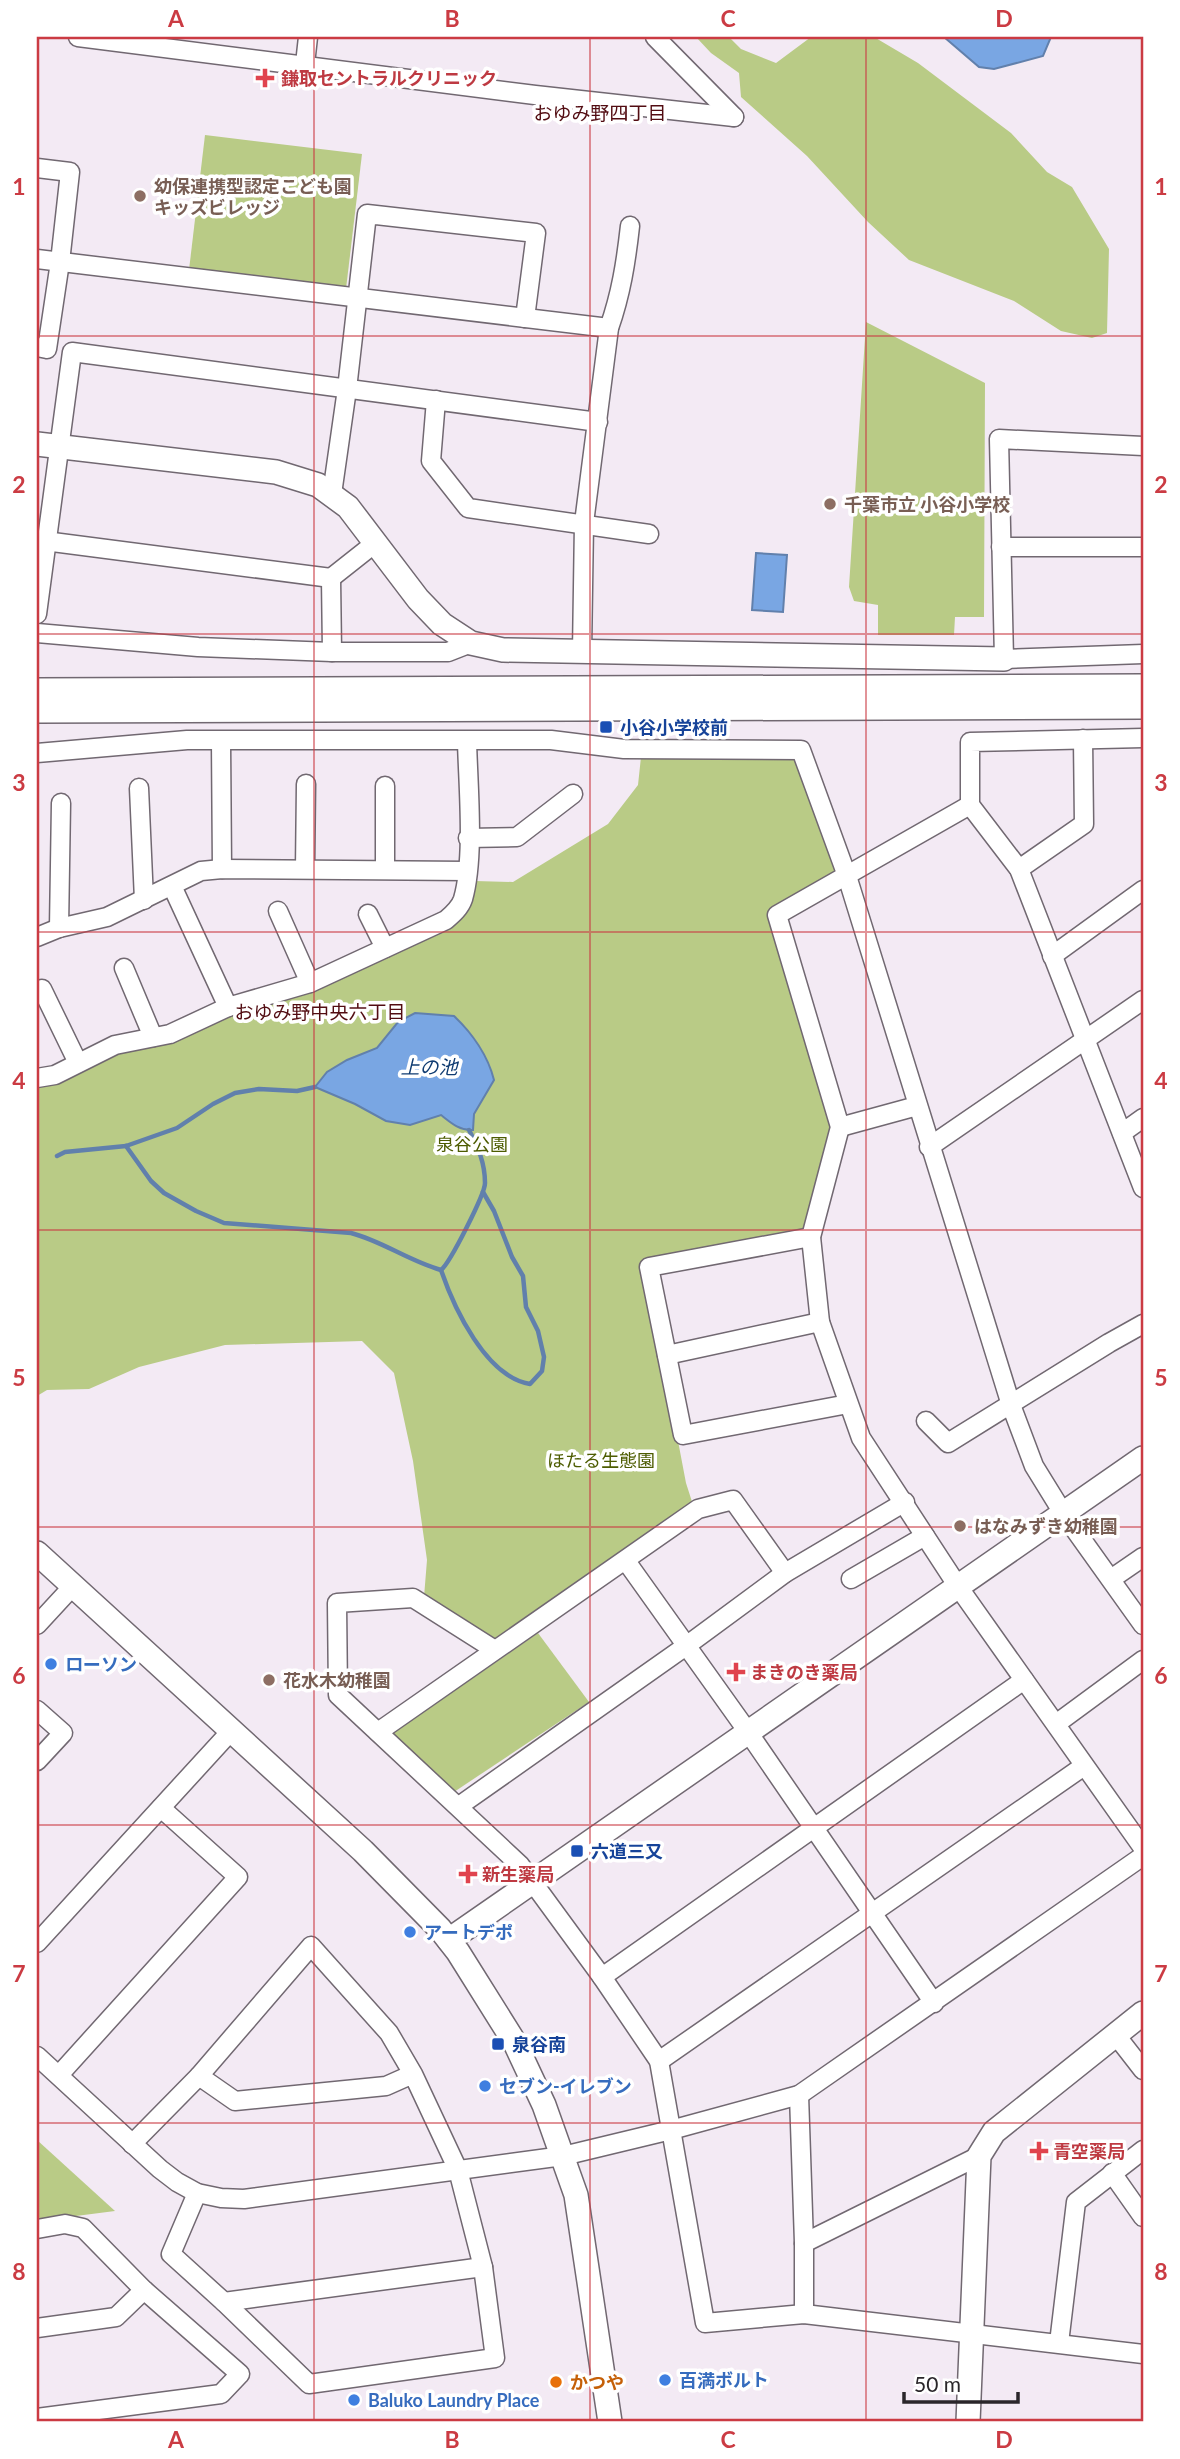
<svg xmlns="http://www.w3.org/2000/svg" width="1180" height="2459" viewBox="0 0 1180 2459" font-family="Lato,'Noto Sans JP',sans-serif">
<style>
.green{fill:#b9cb86}
.water{fill:#79a6e3;stroke:#6180ac;stroke-width:2}
.lines{fill:none;stroke-linecap:round;stroke-linejoin:round}
.stream{stroke:#6180ac;stroke-width:4.5}
.minor-casing{stroke:#716871;stroke-width:21}
.tertiary-casing{stroke:#716871;stroke-width:26}
.minor{stroke:#fff;stroke-width:18}
.tertiary{stroke:#fff;stroke-width:23}
.grid{fill:none;stroke:#cb3b43;stroke-width:2;stroke-opacity:0.55}
.health-dot{fill:#e0444e;stroke:#fff;stroke-width:2.5}
.education-dot{fill:#8d6e63;stroke:#fff;stroke-width:2.5}
.transit-dot{fill:#1a4fb4;stroke:#fff;stroke-width:2.5}
.shop-dot{fill:#3f7fe0;stroke:#fff;stroke-width:2.5}
.food-dot{fill:#e8710a;stroke:#fff;stroke-width:2.5}
.labels{text-anchor:middle;dominant-baseline:central;stroke-width:7;stroke-linejoin:round;paint-order:stroke}
.health-label{font-size:18px;font-weight:bold;fill:#be3a42;stroke:#fff;text-anchor:start}
.education-label{font-size:18px;font-weight:bold;fill:#785e54;stroke:#fff;text-anchor:start}
.transit-label{font-size:18px;font-weight:bold;fill:#164399;stroke:#fff;text-anchor:start}
.park-label{font-size:18px;fill:#4d5c01;stroke:#fff}
.shop-label{font-size:18px;font-weight:bold;fill:#366cbe;stroke:#fff;text-anchor:start}
.food-label{font-size:18px;font-weight:bold;fill:#c56008;stroke:#fff;text-anchor:start}
.neighbourhood-label{font-size:19px;fill:#520c12;stroke:#fff}
.water-label{font-size:19px;font-style:italic;fill:#103c72;stroke:#fff}
.neatline{fill:none;stroke:#cb3b43;stroke-width:2.5}
.grid-label{font-size:23px;text-anchor:middle;font-weight:bold;fill:#cb3b43}
</style>
<rect width="100%" height="100%" fill="#f3eaf4"/>
<g class="green">
<path d="M696 37H729L741 49 776 63 811 37H874L918 63 1011 133 1047 172 1072 187 1109 249 1107 333 1092 338 1061 331 1014 301 909 260 868 222 807 156 741 97 739 73 711 53Z"/>
<path d="M205 135 362 154 346 289 189 270Z"/>
<path d="M866 322 985 383 984 617H955L954 635H878V605L854 601 849 587Z"/>
<path d="M641 757H795L839 872 770 910 834 1121 807 1229 644 1262 686 1483 694 1508 494 1643 424 1597 427 1560 413 1461 394 1373 362 1341 225 1345 139 1367 89 1389 47 1390 37 1396V1082L114 1051 236 1010 301 995 448 925 475 881 513 882 608 824 638 785Z"/>
<path d="M538 1633 589 1702 454 1792 392 1734Z"/>
<path d="M37 2140 115 2211 37 2221Z"/>
</g>
<g class="water">
<path d="M944 37H1051L1043 56 994 69 979 67Z"/>
<path d="M756 553 787 555 783 612 752 610Z"/>
<path d="M415 1013 454 1016C472 1033 488 1056 494 1080L474 1114 473 1130C460 1131 451 1123 441 1115L410 1125 386 1121 355 1104 315 1087 327 1072 347 1060 377 1048 398 1022Z"/>
</g>
<g class="lines">
<g class="stream">
<path d="M126 1146 151 1181 164 1193 196 1211 224 1223 351 1233C382 1241 409 1261 441 1270 454 1308 486 1377 530 1384L542 1371 544 1357 538 1331 526 1307 523 1276 512 1257 494 1211 483 1192"/>
<path d="M57 1156 65 1152 126 1146 177 1128 213 1104 235 1093 259 1089 297 1091 315 1087"/>
<path d="M441 1270C450 1263 485 1194 485 1183 485 1163 478 1147 469 1130"/>
</g>
<defs>
<g id="minor">
<path d="M78 37 535 95 734 117"/>
<path d="M655 37 734 117"/>
<path d="M305 64 308 37"/>
<path d="M37 168 70 172 60 262 47 349 37 347"/>
<path d="M37 259 609 328"/>
<path d="M436 400 431 461 468 508 649 534"/>
<path d="M1143 446 999 439 1004 659 1143 654"/>
<path d="M332 494 347 389 367 214 536 233 525 318"/>
<path d="M37 540 331 578 374 544"/>
<path d="M1001 547H1143"/>
<path d="M331 578 332 652"/>
<path d="M37 614 72 352 598 422"/>
<path d="M37 633 198 647 332 652H448L471 643"/>
<path d="M582 652 584 523 609 328C621 294 626 262 630 226"/>
<path d="M1143 738 970 742V805L1019 869 1143 1188"/>
<path d="M221 741 222 869"/>
<path d="M37 753 187 740H551L624 749 801 750 847 876 1011 1405 1034 1466 1063 1513 1143 1625"/>
<path d="M139 788 144 900"/>
<path d="M970 805 777 915 840 1127 811 1237 820 1322 861 1438 957 1585 1143 1848"/>
<path d="M468 838 517 837 573 794"/>
<path d="M305 869 306 784"/>
<path d="M385 869V786"/>
<path d="M1019 869 1084 824 1083 739"/>
<path d="M172 886 228 1007"/>
<path d="M278 911 310 983"/>
<path d="M368 914 385 948"/>
<path d="M59 928 61 803"/>
<path d="M37 937 59 928 107 917 201 871 222 869 467 871"/>
<path d="M1052 956 1143 890"/>
<path d="M124 968 153 1037"/>
<path d="M42 989 78 1063"/>
<path d="M37 1078 55 1075 115 1045 170 1034 228 1007 310 983 446 920C453 914 460 908 463 899 475 857 468 785 467 741"/>
<path d="M840 1127 917 1106"/>
<path d="M1122 1133 1143 1118"/>
<path d="M929 1147 1143 1000"/>
<path d="M811 1237 649 1267 683 1435 848 1404"/>
<path d="M667 1355 820 1322"/>
<path d="M926 1421 948 1443 1109 1343 1143 1324"/>
<path d="M626 1561 748 1732 934 2003"/>
<path d="M851 1579 925 1536"/>
<path d="M1111 1579 1143 1557"/>
<path d="M37 1625 73 1586"/>
<path d="M495 1650 413 1598 337 1603 338 1695 520 1865 602 1977 659 2061 705 2323 804 2314 1143 2354"/>
<path d="M37 1710 63 1733 37 1761"/>
<path d="M1056 1724 1143 1660"/>
<path d="M378 1732 698 1509 733 1500 785 1573"/>
<path d="M459 1806 686 1646 785 1573 905 1502"/>
<path d="M37 1943 231 1731"/>
<path d="M602 1977 1024 1680"/>
<path d="M1115 2034 1143 2070"/>
<path d="M37 2056 160 2169 177 2182 197 2193 221 2198 244 2199 563 2156 671 2130 799 2095 1143 1856"/>
<path d="M659 2061 1084 1766"/>
<path d="M59 2075 238 1877 161 1808"/>
<path d="M799 2095 804 2243V2314"/>
<path d="M132 2144 199 2076"/>
<path d="M1112 2173 1143 2217"/>
<path d="M197 2193 171 2254 224 2302 309 2384 495 2358 483 2267 458 2170 413 2074 389 2033 311 1946 199 2076 235 2101 386 2086 413 2074"/>
<path d="M37 2229 65 2224 83 2228 144 2290 240 2374 221 2394 37 2418"/>
<path d="M804 2243 979 2156"/>
<path d="M224 2302 483 2267"/>
<path d="M37 2328 116 2317 144 2290"/>
<path d="M1059 2343 1076 2202 1143 2150"/>
</g>
<g id="tertiary">
<path d="M37 444 276 472 318 485 348 507 418 599 442 624 471 643 503 650 1004 659"/>
<path d="M37 690 1143 686"/>
<path d="M37 711 1143 707"/>
<path d="M37 1553 363 1851 440 1929 458 1952 515 2043 544 2105 576 2195 610 2422"/>
<path d="M449 1940 1143 1458"/>
<path d="M968 2422 979 2156 994 2132 1143 2013"/>
</g>
</defs>
<use href="#minor" class="minor-casing"/>
<use href="#tertiary" class="tertiary-casing"/>
<use href="#minor" class="minor"/>
<use href="#tertiary" class="tertiary"/>
</g>
<path class="grid" d="M314 37V2422M590 37V2422M866 37V2422M37 336H1143M37 634H1143M37 932H1143M37 1230H1143M37 1527H1143M37 1825H1143M37 2123H1143"/>
<g class="health-dot">
<path d="M261.5 67.5h7v7h7v7h-7v7h-7v-7h-7v-7h7z"/>
<path d="M732.5 1661.5h7v7h7v7h-7v7h-7v-7h-7v-7h7z"/>
<path d="M464.5 1863.5h7v7h7v7h-7v7h-7v-7h-7v-7h7z"/>
<path d="M1035.5 2140.5h7v7h7v7h-7v7h-7v-7h-7v-7h7z"/>
</g>
<g class="education-dot">
<circle cx="140" cy="196" r="7"/>
<circle cx="830" cy="504" r="7"/>
<circle cx="960" cy="1526" r="7"/>
<circle cx="269" cy="1680" r="7"/>
</g>
<g class="transit-dot">
<rect x="599" y="720" width="14" height="14" rx="3.5"/>
<rect x="570" y="1844" width="14" height="14" rx="3.5"/>
<rect x="491" y="2037" width="14" height="14" rx="3.5"/>
</g>
<g class="shop-dot">
<circle cx="51" cy="1664" r="7"/>
<circle cx="410" cy="1932" r="7"/>
<circle cx="485" cy="2086" r="7"/>
<circle cx="665" cy="2380" r="7"/>
<circle cx="354" cy="2400" r="7"/>
</g>
<circle class="food-dot" cx="556" cy="2382" r="7"/>
<g class="labels">
<g class="health-label">
<text x="281" y="78">鎌取セントラルクリニック</text>
<text x="750" y="1672">まきのき薬局</text>
<text x="482" y="1874">新生薬局</text>
<text x="1053" y="2151">青空薬局</text>
</g>
<g class="education-label">
<text x="154" y="186">幼保連携型認定こども園<tspan x="154" dy="21">キッズビレッジ</tspan></text>
<text x="844" y="504">千葉市立 小谷小学校</text>
<text x="974" y="1526">はなみずき幼稚園</text>
<text x="283" y="1680">花水木幼稚園</text>
</g>
<g class="transit-label">
<text x="620" y="727">小谷小学校前</text>
<text x="591" y="1851">六道三又</text>
<text x="512" y="2044">泉谷南</text>
</g>
<g class="park-label">
<text x="472" y="1144">泉谷公園</text>
<text x="601" y="1460">ほたる生態園</text>
</g>
<g class="shop-label">
<text x="65" y="1664">ローソン</text>
<text x="424" y="1932">アートデポ</text>
<text x="499" y="2086">セブン-イレブン</text>
<text x="679" y="2380">百満ボルト</text>
<text x="368" y="2400">Baluko Laundry Place</text>
</g>
<g class="food-label">
<text x="570" y="2382">かつや</text>
</g>
<g class="neighbourhood-label">
<text x="600" y="112">おゆみ野四丁目</text>
<text x="320" y="1011">おゆみ野中央六丁目</text>
</g>
<g class="water-label">
<text x="429" y="1066">上の池</text>
</g>
</g>
<rect width="1180" height="2459" fill="none" stroke="#ffffff" stroke-width="77"/>
<path d="M904 2392v10h114v-10" fill="none" stroke="#2a262a" stroke-width="3.5"/>
<text x="914" y="2392" font-size="21" fill="#2a262a" stroke="#ffffff" stroke-width="5" paint-order="stroke">50 m</text>
<rect x="38" y="38" width="1104" height="2382" class="neatline"/>
<g class="grid-label">
<text x="176" y="27">A</text>
<text x="452" y="27">B</text>
<text x="728" y="27">C</text>
<text x="1004" y="27">D</text>
<text x="19" y="195">1</text>
<text x="1161" y="195">1</text>
<text x="19" y="493">2</text>
<text x="1161" y="493">2</text>
<text x="19" y="791">3</text>
<text x="1161" y="791">3</text>
<text x="19" y="1089">4</text>
<text x="1161" y="1089">4</text>
<text x="19" y="1386">5</text>
<text x="1161" y="1386">5</text>
<text x="19" y="1684">6</text>
<text x="1161" y="1684">6</text>
<text x="19" y="1982">7</text>
<text x="1161" y="1982">7</text>
<text x="19" y="2280">8</text>
<text x="1161" y="2280">8</text>
<text x="176" y="2448">A</text>
<text x="452" y="2448">B</text>
<text x="728" y="2448">C</text>
<text x="1004" y="2448">D</text>
</g>
</svg>
